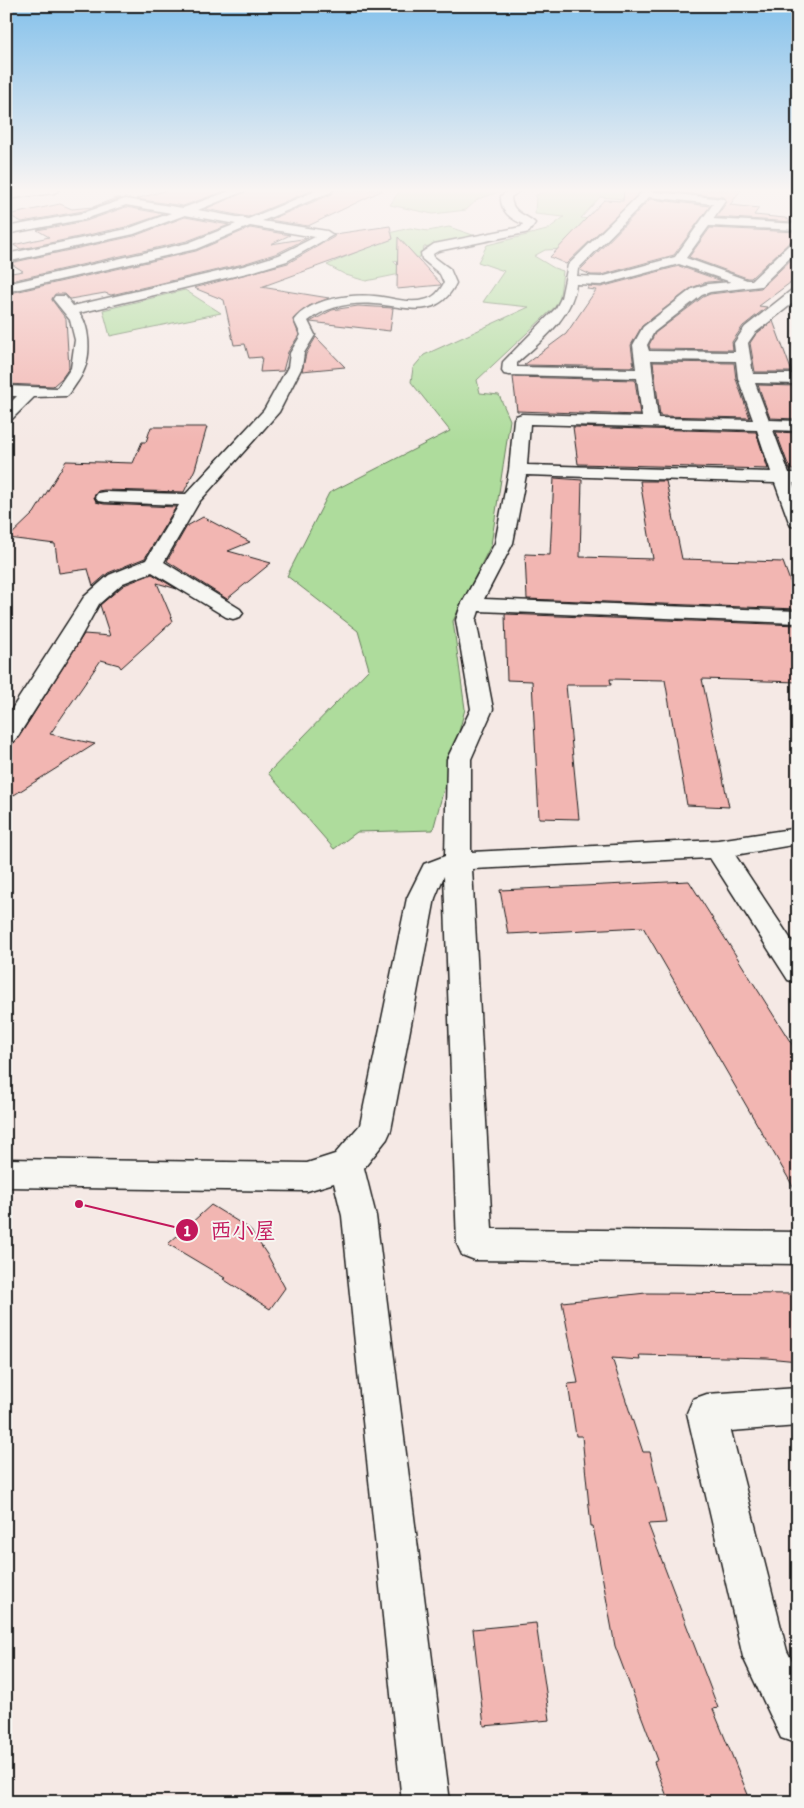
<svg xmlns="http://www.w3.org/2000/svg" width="804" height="1808" viewBox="0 0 804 1808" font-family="Itim,'Klee One',sans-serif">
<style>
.green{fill:#aedc9c;stroke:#657c5c}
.building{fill:#f2b6b2;stroke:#1c1c1c}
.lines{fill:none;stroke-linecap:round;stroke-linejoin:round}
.minor-casing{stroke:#1c1c1c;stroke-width:3}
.minor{fill:#f6f6f2;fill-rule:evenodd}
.leader{fill:none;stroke:#c2185b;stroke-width:2}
.callout-dot{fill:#c2185b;stroke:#f6f6f2;stroke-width:2}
.mark-label{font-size:15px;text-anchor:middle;font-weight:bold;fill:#fff}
.callout-label{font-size:22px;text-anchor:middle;font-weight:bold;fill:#c2185b;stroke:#f6f6f2;stroke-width:4;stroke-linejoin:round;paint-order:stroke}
</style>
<rect width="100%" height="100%" fill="#f5e9e5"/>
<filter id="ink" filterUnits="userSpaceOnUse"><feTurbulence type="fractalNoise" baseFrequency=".02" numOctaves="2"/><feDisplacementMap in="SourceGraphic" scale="10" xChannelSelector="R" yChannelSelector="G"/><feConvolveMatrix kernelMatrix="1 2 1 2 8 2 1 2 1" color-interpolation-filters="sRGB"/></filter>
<g filter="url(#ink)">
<g class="green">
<path d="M400 190H505L478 199 466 210 433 214 390 205Z"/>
<path d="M552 190H648L634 200 600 197 581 218 612 222 585 248 545 250 534 256 554 268 563 271 559 303 477 380 480 393 499 395 510 420 491 545 453 621 465 709 433 830 357 832 334 849 268 773 369 669 358 631 287 576 329 493 450 431 411 382 413 368 424 355 529 307 483 302 504 271 478 262 487 245 547 230 564 217 535 214 536 195Z"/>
<path d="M449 227 479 237 424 247 420 257 393 261 405 273 366 281 346 275 327 265 385 239V234L410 228 428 231Z"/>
<path d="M185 290 221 313 110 336 103 310Z"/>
</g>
<g class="building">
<path d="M167 190H228L183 206 136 199Z"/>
<path d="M249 190H313L248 217 205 209Z"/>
<path d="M334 190H383L308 226 269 220 332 194Z"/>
<path d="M624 190H643L566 264 550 257 604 200 623 201Z"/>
<path d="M653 190H741L730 205 759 208 754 215 785 218 793 222 716 217 727 202 724 197Z"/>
<path d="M116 198H121L83 211 22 222 8 215 60 204 72 209 93 207Z"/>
<path d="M650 199 710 206 674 255 601 275H591L580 270Z"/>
<path d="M126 207 164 214 126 227 21 249 13 245 49 237 37 230 86 221Z"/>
<path d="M185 217 229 225 187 241 6 282V274L23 271 10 263 134 236Z"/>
<path d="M390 226 393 239 261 287 329 298 309 306 293 319 299 335 288 352 283 371 260 372 262 357 249 358 245 344 234 345 224 300 194 288 288 263 334 237 335 234Z"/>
<path d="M250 228 290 235 271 244 308 238 278 253 243 264 111 295 105 293 70 299 65 294H55L52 300 66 319 69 368 62 378 53 386 6 384V294L196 251Z"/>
<path d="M710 228 798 232V238L793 239 751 278H747L689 257Z"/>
<path d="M398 237 441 284V285L397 289Z"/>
<path d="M798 253V277L759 306 767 307 743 326 732 342 733 350 650 349 649 345 655 333 703 297 710 294 761 288Z"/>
<path d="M679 266 722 281 707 282 691 288 642 326 631 345 634 367 524 365 566 334 596 290 587 289 589 286 601 287Z"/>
<path d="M358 306 393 308 390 331 310 322 332 310Z"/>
<path d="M773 321 792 372H755L750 343 756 334Z"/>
<path d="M316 337 345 367 302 371 306 354Z"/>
<path d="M653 362 734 363 736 379 750 418 660 416Z"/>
<path d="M513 377 635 380 640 415 517 411Z"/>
<path d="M758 385 797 386 798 419 770 418Z"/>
<path d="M151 427H207L195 469 184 492 104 490 98 491 94 496 96 502 104 504 176 507 145 558 108 573 93 586 88 569 59 573 55 544 8 538 34 513 66 461 133 463 142 442H146Z"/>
<path d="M573 427 756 432 768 469 578 464Z"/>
<path d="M776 432 798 433V470H790Z"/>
<path d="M554 478 582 480 580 557 653 559 640 481H666L682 559 783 562 798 603V609L527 599 525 554 550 555Z"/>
<path d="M203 517 250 542 228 551 271 563 227 599 167 561 187 526Z"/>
<path d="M152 574 177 589 157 583 173 621 121 668 119 665 101 660 50 734 95 744 6 800V745L14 743 19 737 84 634 110 636 100 605 124 585Z"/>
<path d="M505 614 798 625V682L702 679 729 807 687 805 665 680 610 679 611 685H566L579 819 539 818 532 681 507 680Z"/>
<path d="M689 881 798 1054V1195L643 927 508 934 500 890Z"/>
<path d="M211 1205 250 1229 268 1256 285 1288 270 1309 223 1279 225 1278 168 1244Z"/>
<path d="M646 1293 798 1294V1361L767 1358 639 1355 640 1360 612 1358 643 1452H650L666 1523 648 1524 718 1708 713 1709 751 1802H669L654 1762 658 1760 615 1646 593 1526H591L582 1436H576L568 1384 578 1383 562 1302Z"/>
<path d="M536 1623 550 1720 484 1726 473 1629Z"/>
</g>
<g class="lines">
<defs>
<g id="minor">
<path d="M30 190H59L54 193 6 199V193Z"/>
<path d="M233 190H247L198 210 248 219 318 190H332L331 192 262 221 327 231 333 235 287 261 251 272 79 313C90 325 91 355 84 370 81 378 75 385 70 393L67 396 34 397 12 419 6 421V407L17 396H6V386L57 388 71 368 75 340 70 320 53 299 55 296H65L73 306 243 266 279 255 315 237 250 226 196 249 6 292V284L188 243 236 224 185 215 134 234 6 262V254L127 229 171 213 126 205 85 219 6 234V227L83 213 125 199 183 208Z"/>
<path d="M509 190H521L511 197C512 214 526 214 535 223L529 232 525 233 438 251 433 254 434 257 450 269 456 283C438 320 408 307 375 304 352 302 327 306 308 321L315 335 304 353 302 367 279 412 199 502 164 562 240 609 243 613 240 617 233 619 226 617 152 572 123 583 99 604 75 647 18 736 14 741 6 743V718L84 597 109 575 146 560 179 505 104 502 98 501 95 497 98 493 104 492 186 494 264 410 288 367 290 353 301 335 294 320C310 299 349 294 374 296 390 297 407 304 424 300 434 298 439 292 444 283L440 274 422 259 421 253 434 244 521 227 523 224C510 219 500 210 501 196Z"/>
<path d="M646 191 724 199 725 201 713 219 798 224V230L709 226 686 258 747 280H752L794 240H798V250L761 286 710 292 702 295 654 332 647 345 649 351 735 352 734 343 745 327 793 289 798 288V299L755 333 748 343 753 374H798V384L755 383 769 420 798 421V431L773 430 789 473H798V483H793L798 497V527L791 526 789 522 775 483 526 475 513 543 484 599 798 611V623L479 611 476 620 493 709 471 759V852L718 840 798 828V844L735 855 798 950V983L788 980 710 858 472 869 492 1229 798 1232V1264L475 1260 462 1255 457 1244 444 876 435 898 391 1130 387 1139 364 1168 376 1216 450 1802H402L342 1216 334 1183 307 1191 6 1187V1159L307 1163 335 1154 360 1125 407 898 424 864 445 856 447 759 471 709 456 620 461 605 495 543 509 470 514 419 516 416 522 414 642 417 637 378 509 375 504 374 502 371 503 362 556 308 561 298 568 265 642 192ZM649 197 713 204 675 257 601 277 577 276 578 269ZM679 264 731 282 708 284 692 289 643 327 633 345 636 369 517 367V363C541 341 572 318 576 284L601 285ZM651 360 736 361 738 378 753 420 658 418ZM530 424 757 430 771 472 527 465Z"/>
<path d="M798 1388V1426L731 1431 787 1651 798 1672V1744L781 1738 743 1657 687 1413 693 1399 707 1394Z"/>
</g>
</defs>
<use href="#minor" class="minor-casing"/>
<use href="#minor" class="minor"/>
</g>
</g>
<linearGradient id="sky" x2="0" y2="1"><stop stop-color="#84c1eb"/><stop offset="0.43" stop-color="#faf5f3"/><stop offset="1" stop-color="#faf5f3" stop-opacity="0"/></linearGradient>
<rect width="804" height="443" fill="url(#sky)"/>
<path class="leader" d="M79 1204L187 1230"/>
<g class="callout-dot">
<circle cx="79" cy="1204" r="5"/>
<circle cx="187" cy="1230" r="12"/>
</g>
<g class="mark-label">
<text x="187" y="1236">1</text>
</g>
<g class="callout-label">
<text x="243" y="1238">西小屋</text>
</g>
<rect width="804" height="1808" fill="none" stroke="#f6f6f2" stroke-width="25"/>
<rect x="12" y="12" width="779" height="1783" fill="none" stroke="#1c1c1c" stroke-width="2" filter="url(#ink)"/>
</svg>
